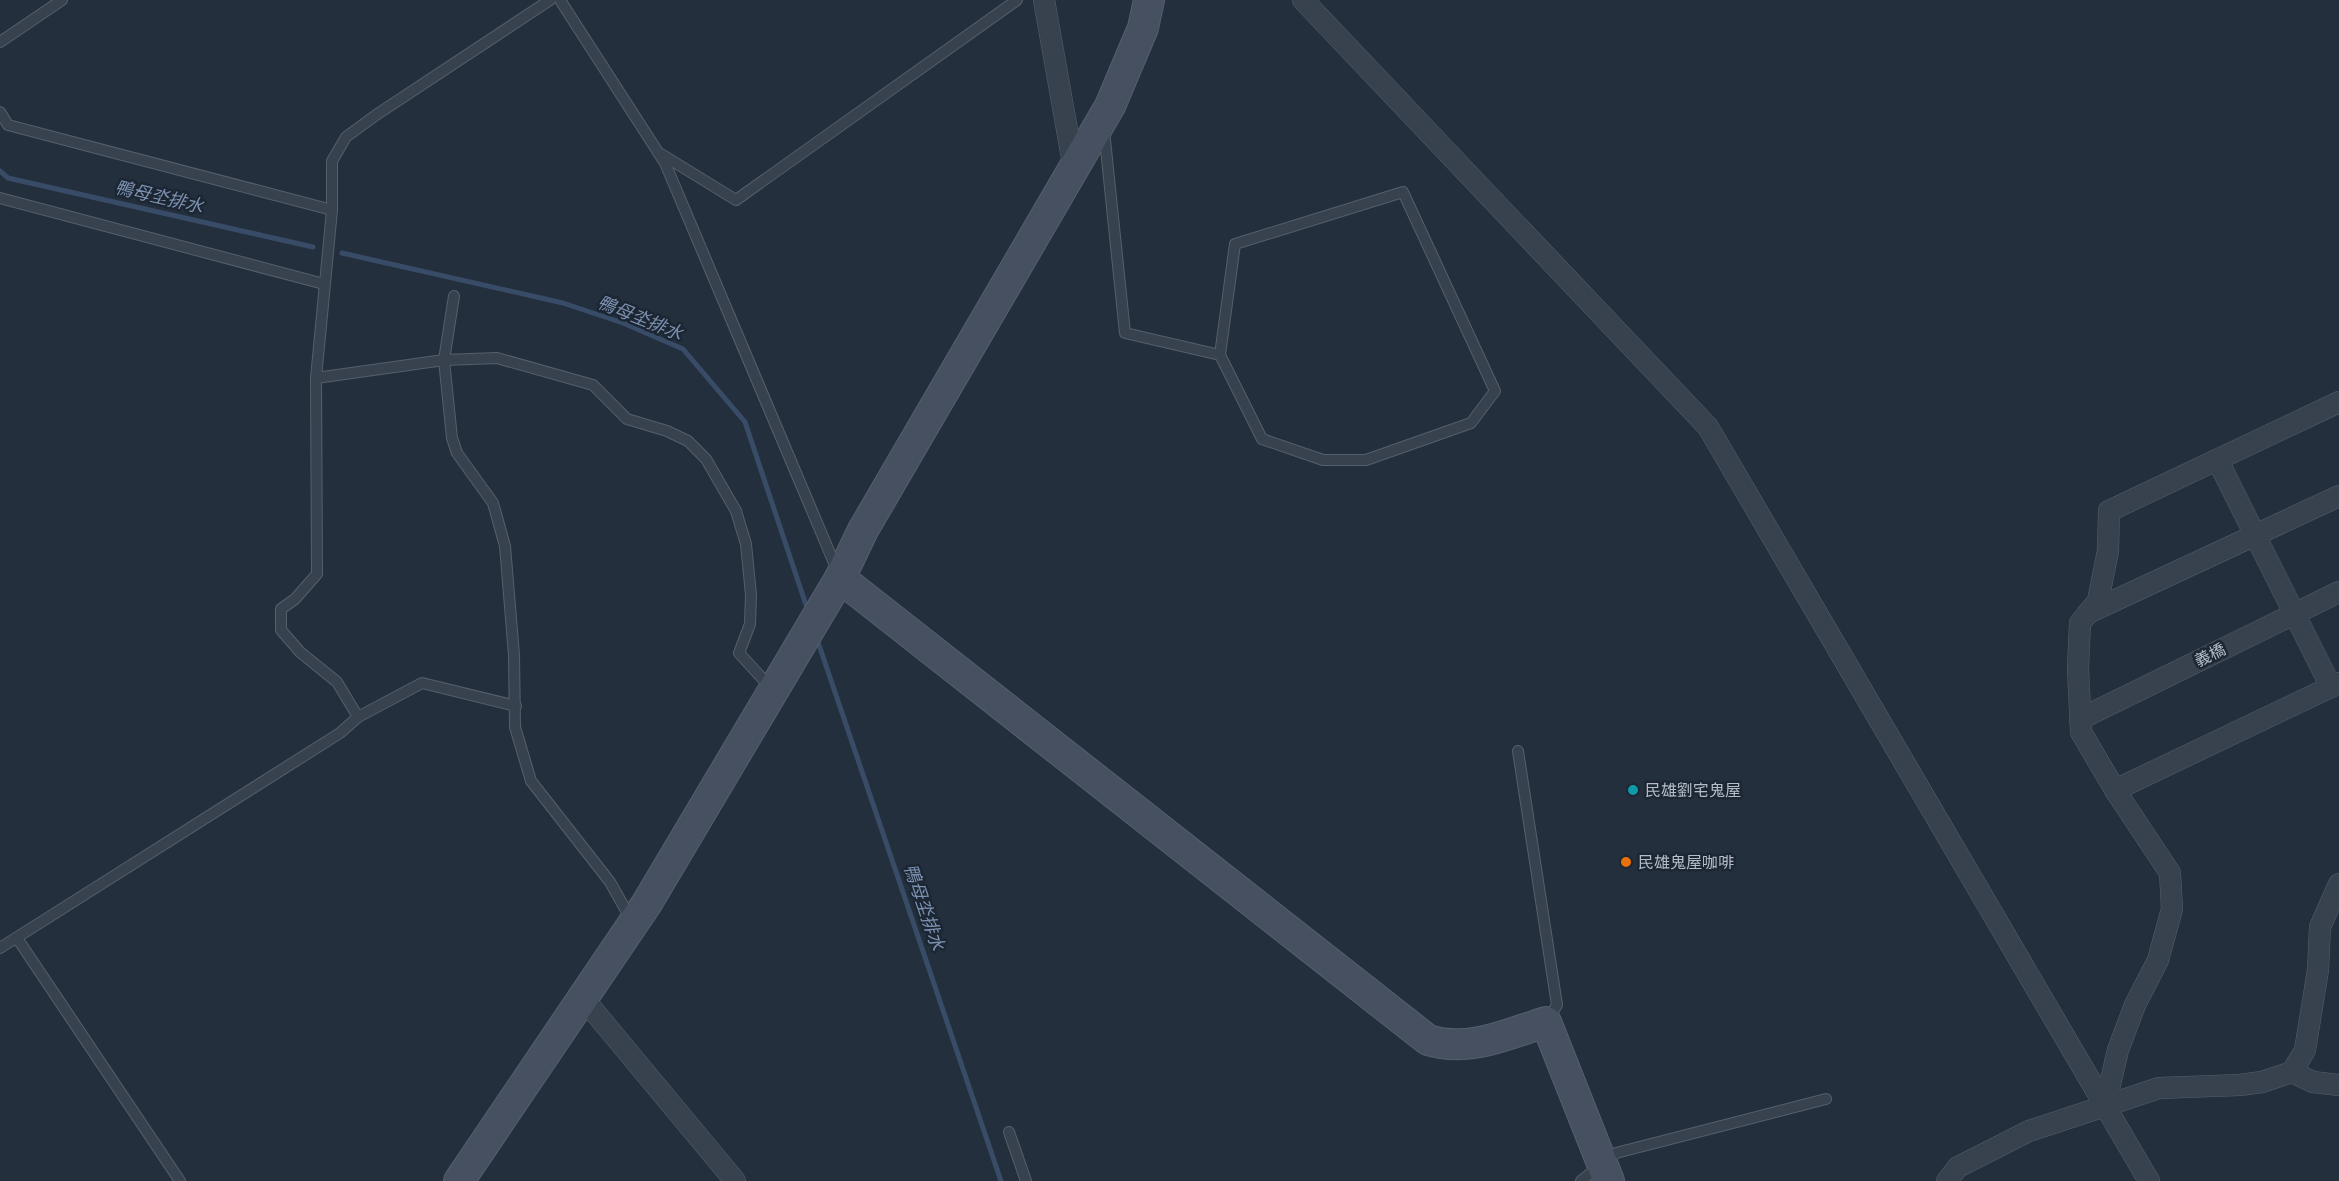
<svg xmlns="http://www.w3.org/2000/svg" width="2339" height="1181" viewBox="0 0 2339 1181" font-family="Arial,'Noto Sans TC',sans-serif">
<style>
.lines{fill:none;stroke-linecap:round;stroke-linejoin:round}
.stream{stroke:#394c67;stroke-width:5}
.lane-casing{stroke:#565f6c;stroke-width:12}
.street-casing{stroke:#565f6c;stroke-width:22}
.secondary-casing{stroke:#565f6c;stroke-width:32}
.lane{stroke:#38414e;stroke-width:10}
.street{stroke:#38414e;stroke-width:21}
.secondary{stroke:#465061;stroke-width:30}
.culture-dot{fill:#0f9aa8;stroke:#1d2633;stroke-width:2}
.food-dot{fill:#e8710a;stroke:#1d2633;stroke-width:2}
.labels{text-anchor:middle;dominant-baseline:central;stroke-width:5;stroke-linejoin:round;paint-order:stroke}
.street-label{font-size:16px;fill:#b4bcc9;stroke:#1d2633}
.poi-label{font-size:16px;fill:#b4bcc9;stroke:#1d2633;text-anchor:start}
.water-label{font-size:18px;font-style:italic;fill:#7c92b1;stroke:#1d2633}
</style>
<rect width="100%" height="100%" fill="#242f3e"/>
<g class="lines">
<g class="stream">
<path d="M0 171 8 178 313 247"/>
<path d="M342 253 563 303 623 323 683 349 745 422 806 605"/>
<path d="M818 642 1001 1181"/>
</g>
<defs>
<g id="lane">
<path d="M560 0 665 163 837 570"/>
<path d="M0 42 62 0"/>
<path d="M0 112 8 125 332 210"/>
<path d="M1104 130 1125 333 1220 355 1235 244 1403 192 1495 391 1471 423 1366 460H1323L1262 439 1220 355"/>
<path d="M661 154 736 200 1017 0"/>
<path d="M0 198 324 284"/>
<path d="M454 296 444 360 452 438 457 453 493 503 505 546 514 655 515 727 531 781 610 882 632 921"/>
<path d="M316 378 444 360 497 358 593 385 627 419 667 431 688 441 706 459 736 511 746 544 751 595 750 624 739 653 772 689"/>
<path d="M358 717 337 682 300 652 281 630V609L295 599 317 574 316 378 332 210V161L346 137 376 115 550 0"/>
<path d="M1518 751 1557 1005 1547 1021"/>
<path d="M17 938 180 1181"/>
<path d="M0 948 340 733 358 717 422 683 516 706"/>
<path d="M1009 1132 1026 1181"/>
<path d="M1581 1181 1616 1153 1826 1099"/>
</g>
<g id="street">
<path d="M1044 0 1074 169"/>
<path d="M1303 0 1708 427 2149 1181"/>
<path d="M2218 461 2331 687"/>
<path d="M2088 613 2339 496"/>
<path d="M2080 719 2339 592"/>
<path d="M2115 790 2339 683"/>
<path d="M583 998 735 1181"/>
<path d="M2292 1072 2305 1050 2318 970 2320 927 2339 884"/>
<path d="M2105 1106 2159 1088 2240 1085 2262 1082 2292 1072 2313 1082 2339 1085"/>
<path d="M1947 1181 1958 1167 2029 1131 2105 1106 2118 1050 2135 1005 2158 960 2172 909 2170 873 2115 790 2081 732 2078 668 2080 623 2098 601 2108 551 2109 511 2339 402"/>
</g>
<g id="secondary">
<path d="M840 578 1428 1040C1469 1053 1507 1034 1546 1022L1609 1181"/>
<path d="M459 1181 647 903 840 578 863 530 1110 106 1143 28 1149 0"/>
</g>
</defs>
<use href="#lane" class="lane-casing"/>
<use href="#street" class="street-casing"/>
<use href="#secondary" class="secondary-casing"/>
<use href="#lane" class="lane"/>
<use href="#street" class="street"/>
<use href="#secondary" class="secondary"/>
</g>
<circle class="culture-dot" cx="1633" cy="790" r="6"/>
<circle class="food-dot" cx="1626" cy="862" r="6"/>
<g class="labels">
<g class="street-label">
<text transform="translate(2210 655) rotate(-26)">義橋</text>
</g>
<g class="poi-label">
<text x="1645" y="790">民雄劉宅鬼屋</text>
<text x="1638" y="862">民雄鬼屋咖啡</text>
</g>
<g class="water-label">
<text transform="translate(159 197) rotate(13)">鴨母坔排水</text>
<text transform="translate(640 318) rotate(22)">鴨母坔排水</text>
<text transform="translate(924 907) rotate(71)">鴨母坔排水</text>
</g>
</g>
</svg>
